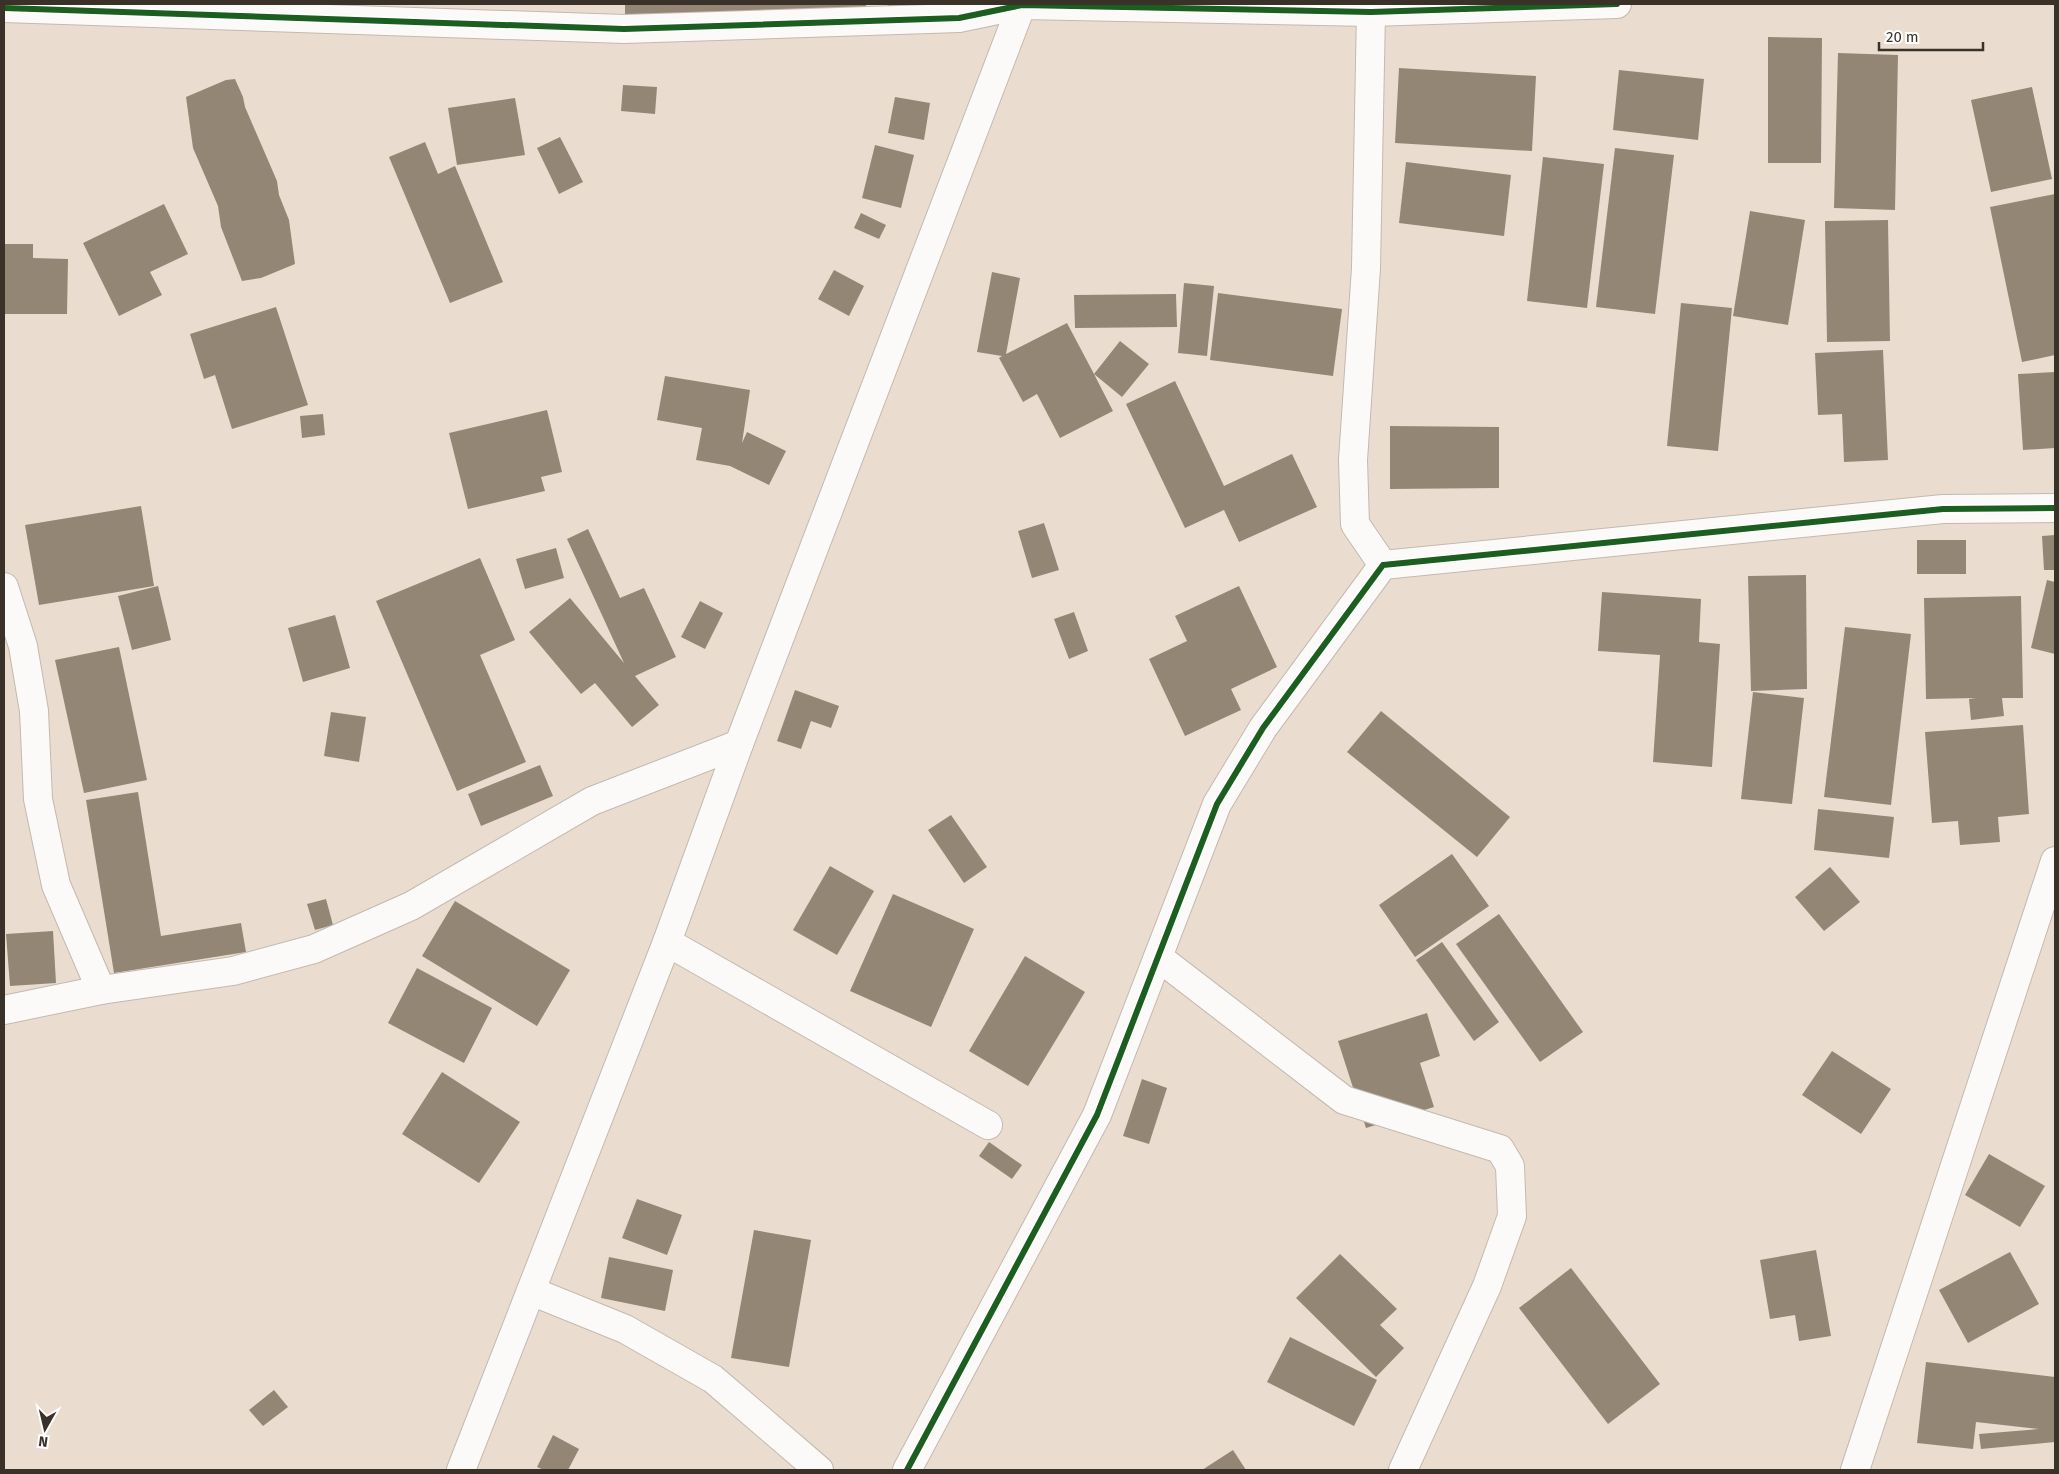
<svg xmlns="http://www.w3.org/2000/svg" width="2059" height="1474" viewBox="0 0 2059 1474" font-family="'Fira Sans',sans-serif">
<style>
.building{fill:#948674}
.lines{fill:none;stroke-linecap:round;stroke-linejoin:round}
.minor-casing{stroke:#c3b9b0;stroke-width:30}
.major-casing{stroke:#c3b9b0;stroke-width:30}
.minor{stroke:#fcfaf8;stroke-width:28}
.major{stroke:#fcfaf8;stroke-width:28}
.cycleway-casing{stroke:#fff;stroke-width:9}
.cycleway{stroke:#1b5e20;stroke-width:6}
</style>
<rect width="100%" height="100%" fill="#eaddd0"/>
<g class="building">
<path d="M625 4H866V34L625 29Z"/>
<path d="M888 4H931L930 20 887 16Z"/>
<path d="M1768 37 1822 38 1821 163H1768Z"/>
<path d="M1838 53 1898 55 1895 210 1834 208Z"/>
<path d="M1399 68 1536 76 1532 151 1395 143Z"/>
<path d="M1619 70 1704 79 1698 140 1613 130Z"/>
<path d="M235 79 243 97 245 107 277 181 279 195 289 220 295 264 261 278 242 281 221 227 218 206 193 148 186 97 226 80Z"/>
<path d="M623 85 657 87 655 114 621 111Z"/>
<path d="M2032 87 2052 179 1991 192 1971 100Z"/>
<path d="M895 97 930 103 924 140 888 133Z"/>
<path d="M515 98 525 155 457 165 448 108Z"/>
<path d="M560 137 583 182 559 194 537 148Z"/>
<path d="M425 142 438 174 455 166 503 282 450 303 389 157Z"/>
<path d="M875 145 914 155 901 208 862 198Z"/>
<path d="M1615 148 1674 155 1655 314 1596 307Z"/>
<path d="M1543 157 1604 164 1587 308 1527 301Z"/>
<path d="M1406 162 1511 175 1504 236 1399 223Z"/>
<path d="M2055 194V355L2022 362 1990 207Z"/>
<path d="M164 204 188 254 150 272 162 295 119 316 83 243Z"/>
<path d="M1750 211 1805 220 1788 325 1733 316Z"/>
<path d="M861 213 886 225 879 239 854 228Z"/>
<path d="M1888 220 1890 341 1827 342 1825 221Z"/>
<path d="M4 244H33V258L68 259 67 314H4Z"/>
<path d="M834 270 864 286 849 316 818 299Z"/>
<path d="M992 272 1020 278 1006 354 1067 323 1094 374 1120 341 1149 364 1122 397 1094 374 1113 411 1060 438 1037 394 1023 402 999 358 1002 356 977 352Z"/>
<path d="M1184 283 1214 286 1207 356 1178 353Z"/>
<path d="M1218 293 1342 309 1333 376 1210 360Z"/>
<path d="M1176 294 1177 327 1075 328 1074 295Z"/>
<path d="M1681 303 1732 308 1718 451 1667 446Z"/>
<path d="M276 307 308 405 232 429 215 375 204 379 190 334Z"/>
<path d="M1883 350 1888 460 1844 462 1842 414 1818 415 1815 353Z"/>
<path d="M2055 372V448L2023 450 2018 374Z"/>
<path d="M665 376 750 390 742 443 747 432 786 451 769 485 730 466 696 460 702 428 657 420Z"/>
<path d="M1175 381 1224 486 1292 454 1317 507 1239 542 1224 510 1185 528 1126 404Z"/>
<path d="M547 410 562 472 541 477 545 491 468 509 449 433Z"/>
<path d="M323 414 325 435 302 438 300 416Z"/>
<path d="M1390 426 1499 427V488L1390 489Z"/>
<path d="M141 506 154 586 39 605 25 525Z"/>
<path d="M1044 523 1059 570 1032 578 1018 531Z"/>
<path d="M588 529 620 598 644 588 676 657 635 676 659 705 632 727 595 683 581 694 529 632 570 598 624 663 567 539Z"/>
<path d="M2055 535V570H2044L2042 536Z"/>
<rect x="1917" y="540" width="49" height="34"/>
<path d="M556 548 564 578 525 589 516 559Z"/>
<path d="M480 558 515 640 480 655 526 762 457 791 376 601Z"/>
<path d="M1806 575 1807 689 1751 691 1748 576Z"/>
<path d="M2047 580 2055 582V654L2031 648Z"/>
<path d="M158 586 171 640 132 650 118 596Z"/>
<path d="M1239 586 1277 667 1231 689 1241 710 1185 736 1149 659 1187 641 1175 616Z"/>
<path d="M1602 592 1701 599 1699 642 1720 644 1712 767 1653 762 1660 655 1598 651Z"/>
<path d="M2021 596 2023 698H2002L2004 716 1971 720 1969 699 1976 698 1926 699 1924 598Z"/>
<path d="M700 601 723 613 705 649 681 637Z"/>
<path d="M1074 612 1088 651 1069 659 1054 619Z"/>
<path d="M335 615 350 668 303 682 288 628Z"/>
<path d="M1845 627 1911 634 1891 805 1824 797Z"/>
<path d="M119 647 147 780 84 793 55 660Z"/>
<path d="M795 690 839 706 831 728 811 721 801 749 777 741Z"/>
<path d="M1753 692 1804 698 1792 804 1741 799Z"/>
<path d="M1381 711 1510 817 1477 857 1347 752Z"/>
<path d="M331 712 366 717 359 762 324 756Z"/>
<path d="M2023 725 2029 814 1998 817 2000 842 1960 845 1958 821 1932 823 1925 732Z"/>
<path d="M540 765 553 796 481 826 468 794Z"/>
<path d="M138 792 161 936 241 923 246 952 114 973 86 800Z"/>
<path d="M1818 809 1894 817 1889 858 1814 850Z"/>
<path d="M951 815 987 867 964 883 928 830Z"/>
<path d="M1452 854 1489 906 1415 957 1379 905Z"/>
<path d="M830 866 874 891 837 955 793 930Z"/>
<path d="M1830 867 1860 902 1824 931 1795 897Z"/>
<path d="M893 894 974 929 931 1027 850 991Z"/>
<path d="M326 899 333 925 315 930 307 904Z"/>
<path d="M455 901 570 970 537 1026 422 956Z"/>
<path d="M1499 914 1583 1032 1540 1062 1456 944Z"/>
<path d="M53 931 56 983 10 986 6 934Z"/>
<path d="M1442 942 1499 1022 1474 1041 1416 960Z"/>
<path d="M1025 956 1085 992 1028 1086 969 1051Z"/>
<path d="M417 968 492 1008 464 1063 388 1023Z"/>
<path d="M1427 1013 1440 1056 1420 1063 1434 1107 1366 1128 1338 1041Z"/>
<path d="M1832 1051 1891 1089 1861 1134 1802 1095Z"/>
<path d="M442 1072 520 1122 479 1183 402 1134Z"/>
<path d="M1142 1079 1167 1088 1149 1144 1123 1136Z"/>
<path d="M989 1142 1022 1165 1012 1179 979 1156Z"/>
<path d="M1989 1154 2045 1186 2020 1227 1965 1195Z"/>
<path d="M637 1199 682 1215 667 1255 622 1238Z"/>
<path d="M754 1230 811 1240 789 1367 731 1358Z"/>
<path d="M1816 1250 1831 1336 1799 1341 1795 1315 1770 1319 1760 1260Z"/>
<path d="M2010 1252 2039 1304 1968 1343 1939 1290Z"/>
<path d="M1340 1254 1397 1309 1380 1325 1404 1348 1376 1377 1296 1298Z"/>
<path d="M609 1257 673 1270 665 1311 601 1298Z"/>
<path d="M1571 1268 1660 1384 1608 1424 1519 1308Z"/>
<path d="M1290 1337 1377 1380 1354 1426 1267 1382Z"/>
<path d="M1926 1362 2055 1377V1442L1981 1449 1979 1434 2039 1429 1976 1422 1973 1449 1917 1443Z"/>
<path d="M274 1390 288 1407 263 1426 249 1410Z"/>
<path d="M553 1435 579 1449 568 1470H544L537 1467Z"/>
<path d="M1233 1450 1246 1470H1202Z"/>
</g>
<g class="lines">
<defs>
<g id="minor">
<path d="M4 8 624 29 959 18 1022 5 1371 12 1617 4"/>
<path d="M1371 12 1366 268 1353 460 1355 524 1383 565"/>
<path d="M4 587 23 646 34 711 38 799 56 885 101 990"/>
<path d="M667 942 988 1125"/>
<path d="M1158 957 1344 1100 1500 1149 1510 1166 1512 1216 1487 1286 1403 1470"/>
<path d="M4 1010 101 990 233 971 314 949 411 906 592 801 739 744"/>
<path d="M531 1291 625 1329 713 1379 819 1470"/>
<path d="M907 1470 1097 1115 1217 804 1263 728 1383 565 1943 509 2055 508"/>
<path d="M1855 1470 2055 861"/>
</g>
<path id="major" d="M461 1470 667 942 739 744 1022 4"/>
</defs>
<use href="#minor" class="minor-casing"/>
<use href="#major" class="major-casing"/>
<use href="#minor" class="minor"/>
<use href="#major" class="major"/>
<defs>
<g id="cycleway">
<path d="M4 8 624 29 959 18 1022 5 1371 12 1617 4"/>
<path d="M907 1470 1097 1115 1217 804 1263 728 1383 565 1943 509 2055 508"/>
</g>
</defs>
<use href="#cycleway" class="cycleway-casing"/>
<use href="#cycleway" class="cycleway"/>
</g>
<rect width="2059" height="1474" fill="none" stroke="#3a3128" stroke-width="10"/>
<g transform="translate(45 1429) rotate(188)" stroke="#ffffff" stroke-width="4" paint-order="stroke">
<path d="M0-4L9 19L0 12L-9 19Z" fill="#3a3128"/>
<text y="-8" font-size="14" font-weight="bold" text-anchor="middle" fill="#3a3128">N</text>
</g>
<path d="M1879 42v8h104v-8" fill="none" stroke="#3a3128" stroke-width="2.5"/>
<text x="1886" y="42" font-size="15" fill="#3a3128" stroke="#ffffff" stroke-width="4" paint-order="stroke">20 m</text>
</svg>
